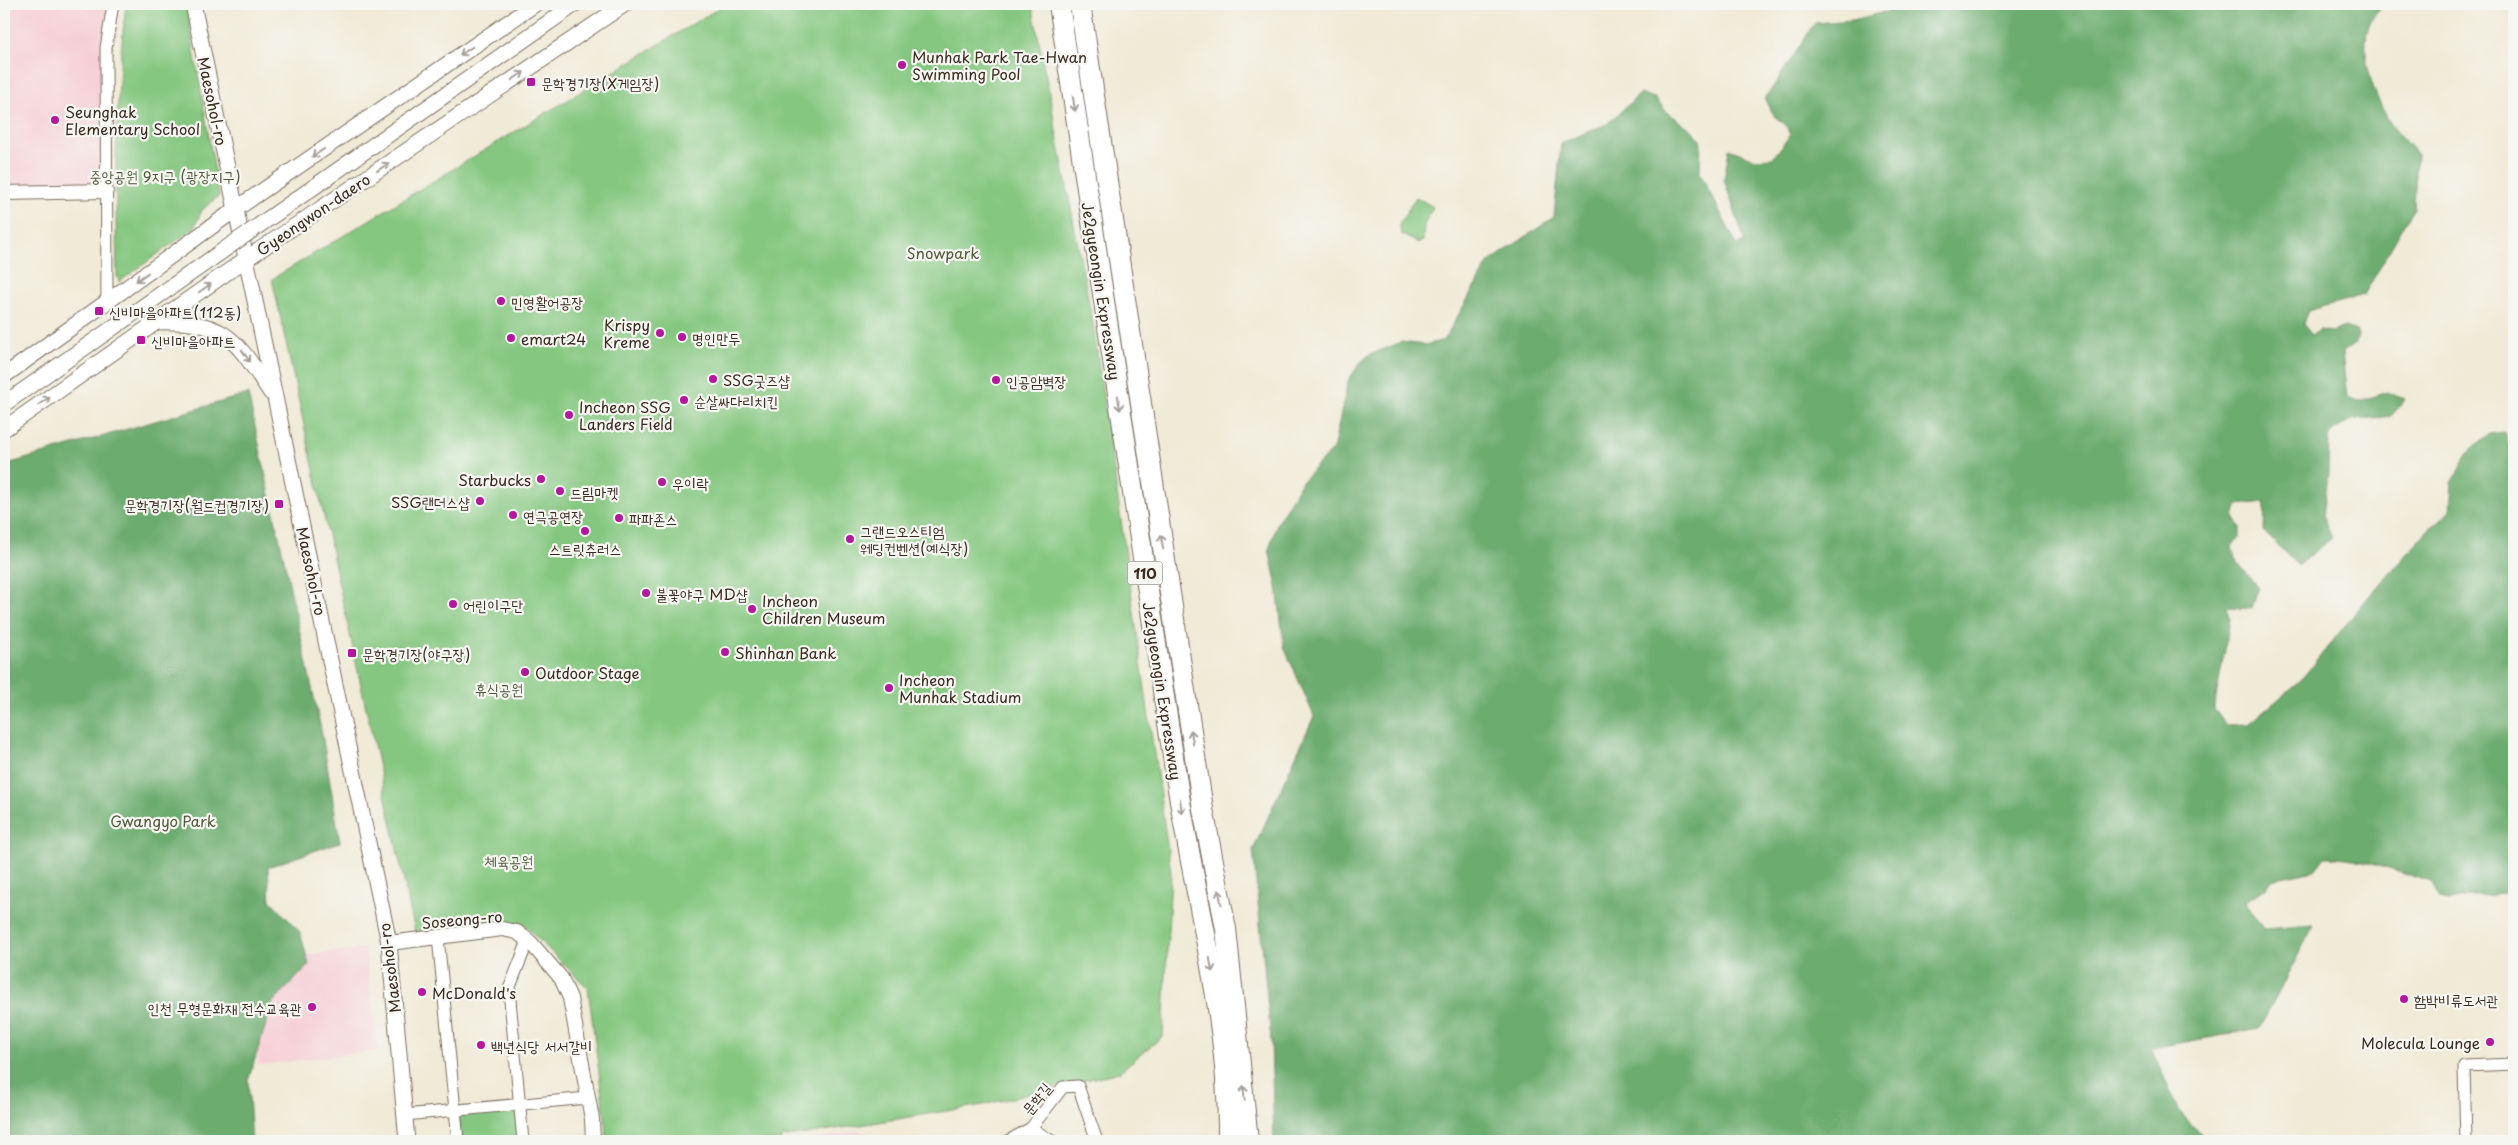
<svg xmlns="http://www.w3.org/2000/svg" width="2518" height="1145" viewBox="0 0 2518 1145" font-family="'Playpen Sans','Poor Story',sans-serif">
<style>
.built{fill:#f6cfd6}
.green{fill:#85c780;stroke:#60784f}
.forest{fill:#6cac6e;stroke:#546b46}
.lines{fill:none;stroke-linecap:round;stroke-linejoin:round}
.minor-casing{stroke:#7a6d5e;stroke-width:13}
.tertiary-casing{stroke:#7a6d5e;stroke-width:16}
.secondary-casing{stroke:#7a6d5e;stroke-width:17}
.motorway-casing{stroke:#7a6d5e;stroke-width:22}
.minor{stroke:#fff;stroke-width:11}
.tertiary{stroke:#fff;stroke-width:14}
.secondary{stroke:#fff;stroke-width:15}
.motorway{stroke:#fff;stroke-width:20}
.secondary-bridge-casing{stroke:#7a6d5e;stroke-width:17;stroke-linecap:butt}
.secondary-bridge{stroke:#fff;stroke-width:15}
.oneway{stroke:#a79f9a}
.poi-dot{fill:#b5179e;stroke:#f6f6f2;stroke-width:2}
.labels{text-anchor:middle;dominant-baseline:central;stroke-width:4.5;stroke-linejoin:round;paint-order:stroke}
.shield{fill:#f6f6f2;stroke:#73675e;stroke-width:1}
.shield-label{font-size:14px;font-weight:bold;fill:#3b2a1e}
.poi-label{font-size:15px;fill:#3b2a1e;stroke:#f6f6f2;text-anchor:start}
.street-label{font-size:15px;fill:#3b2a1e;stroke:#f6f6f2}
.park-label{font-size:15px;fill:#51593b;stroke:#f6f6f2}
</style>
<rect width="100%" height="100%" fill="#f6f6f2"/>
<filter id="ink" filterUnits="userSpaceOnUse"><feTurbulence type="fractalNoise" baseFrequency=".02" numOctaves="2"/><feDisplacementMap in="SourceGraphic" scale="10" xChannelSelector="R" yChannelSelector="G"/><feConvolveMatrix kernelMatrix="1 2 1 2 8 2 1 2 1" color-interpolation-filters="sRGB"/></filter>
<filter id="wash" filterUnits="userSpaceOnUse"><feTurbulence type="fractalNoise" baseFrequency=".0096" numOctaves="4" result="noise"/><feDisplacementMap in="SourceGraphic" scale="20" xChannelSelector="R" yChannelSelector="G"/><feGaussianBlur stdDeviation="1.12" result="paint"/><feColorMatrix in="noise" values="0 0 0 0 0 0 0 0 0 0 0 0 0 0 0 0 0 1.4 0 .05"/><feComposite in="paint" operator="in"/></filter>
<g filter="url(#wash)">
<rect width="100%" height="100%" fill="#f0ead6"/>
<g class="built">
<path d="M4 4H113L106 191 4 193Z"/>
<path d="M365 948 377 1051 259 1065 246 962Z"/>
<path d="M858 1131 886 1141H809Z"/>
</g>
<g class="green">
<path d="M126 4H186L219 196 202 210 194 228 119 282 117 276C115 185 115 95 126 4Z"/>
<path d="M1032 4 1093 324 1171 872 1163 1036 1119 1072 983 1105 781 1138V1141H606L605 1119 588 988 524 925 416 936 272 279 724 5Z"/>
<path d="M1416 197 1433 207 1424 225 1423 241 1419 243 1402 235 1399 225Z"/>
<path d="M516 1111 518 1141H461L459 1114Z"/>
</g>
<g class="forest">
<path d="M1916 4H2387C2349 25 2370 89 2388 119 2395 132 2408 143 2417 155L2414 208 2364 295 2308 311 2303 324 2312 335 2319 330 2331 332 2345 327 2356 331 2358 335 2356 343 2342 352 2347 397 2359 401 2387 392 2405 398 2401 405 2391 416C2362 421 2354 412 2329 435L2328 474 2323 517 2332 538 2298 566 2264 532 2265 502 2238 505 2234 517 2240 527V538L2232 546C2234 563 2250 575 2258 589L2252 609 2228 607 2227 610 2230 619 2214 709 2226 725 2249 724 2300 681 2369 596 2427 531 2450 510 2452 483 2466 455 2490 434 2505 432 2510 451 2514 452V892L2461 897 2448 901 2439 899 2431 882C2396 871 2362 856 2325 857L2315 870 2272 879 2266 888 2245 901 2263 929 2314 925 2259 1029 2151 1048 2180 1112 2207 1141H1274L1271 1040 1253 850 1314 716 1284 647 1277 587 1269 549 1277 523 1302 481 1333 449 1348 381 1360 363 1369 355 1401 342 1425 345 1444 340 1489 262 1554 217 1561 143 1607 124 1640 94 1655 98 1666 111 1692 130 1701 140 1700 173 1737 245 1745 242 1724 180 1729 149 1755 159 1773 158 1790 135 1785 124 1775 117 1765 99 1815 23 1853 20Z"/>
<path d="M248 394 322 734 340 842 268 867 270 900 300 932 309 965 273 1002 248 1081 252 1141H4V465Z"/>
</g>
</g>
<g filter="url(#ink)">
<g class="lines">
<defs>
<g id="minor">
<path d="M107 302 106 48 113 4"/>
<path d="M438 937 458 1141"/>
<path d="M404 1115 588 1098"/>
<path d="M1031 1128 1052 1141"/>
<path d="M523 1141 509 989 528 941"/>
<path d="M1008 1141 1031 1128"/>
<path d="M1029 1141 1031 1128 1063 1087 1078 1086 1097 1141"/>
<path d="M2466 1141 2464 1066 2514 1064"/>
</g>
<g id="tertiary">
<path d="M4 193 106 191"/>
<path d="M389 943 502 929 517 932 531 943 561 978 570 998 592 1119 593 1141"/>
</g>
<g id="secondary">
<path d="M193 4 389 943 407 1141"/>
<path d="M157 322C227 320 235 339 271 393"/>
<path d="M4 376 236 209 535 4"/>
<path d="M4 429 246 259 625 4"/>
</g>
<g id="motorway">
<path d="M1059 4C1098 261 1137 518 1176 776 1194 897 1230 1017 1228 1141"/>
<path d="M1080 4 1203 809 1226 929 1248 1141"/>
</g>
</defs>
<use href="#minor" class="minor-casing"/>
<use href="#tertiary" class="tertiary-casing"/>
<use href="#secondary" class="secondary-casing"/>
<use href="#motorway" class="motorway-casing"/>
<use href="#minor" class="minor"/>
<use href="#tertiary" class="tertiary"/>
<use href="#secondary" class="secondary"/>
<use href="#motorway" class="motorway"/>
<defs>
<path id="secondary-bridge" d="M4 404 575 4"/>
</defs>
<use href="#secondary-bridge" class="secondary-bridge-casing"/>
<use href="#secondary-bridge" class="secondary-bridge"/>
</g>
<defs><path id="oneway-shaft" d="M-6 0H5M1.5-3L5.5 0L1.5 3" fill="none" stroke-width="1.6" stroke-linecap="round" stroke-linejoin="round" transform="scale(1.25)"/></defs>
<g class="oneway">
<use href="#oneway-shaft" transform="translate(466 51) rotate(146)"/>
<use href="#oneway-shaft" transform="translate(518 76) rotate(-34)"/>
<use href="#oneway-shaft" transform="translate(1074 104) rotate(81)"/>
<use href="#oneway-shaft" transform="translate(318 153) rotate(146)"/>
<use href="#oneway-shaft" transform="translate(383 167) rotate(-34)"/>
<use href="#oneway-shaft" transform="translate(142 277) rotate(144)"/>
<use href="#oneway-shaft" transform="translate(205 288) rotate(-35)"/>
<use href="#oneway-shaft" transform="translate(246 356) rotate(55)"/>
<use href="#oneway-shaft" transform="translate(44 401) rotate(-35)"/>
<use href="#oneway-shaft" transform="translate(1119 403) rotate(81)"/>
<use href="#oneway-shaft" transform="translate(1162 542) rotate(-99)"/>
<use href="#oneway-shaft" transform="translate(1192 737) rotate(-99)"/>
<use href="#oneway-shaft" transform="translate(1181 806) rotate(81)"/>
<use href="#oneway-shaft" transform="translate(1220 897) rotate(-101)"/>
<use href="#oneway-shaft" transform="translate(1211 965) rotate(80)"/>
<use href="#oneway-shaft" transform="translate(1244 1093) rotate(-95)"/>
</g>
</g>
<g class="poi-dot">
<circle cx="902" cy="65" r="5"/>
<rect x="526" y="77" width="10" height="10" rx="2.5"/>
<circle cx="55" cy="120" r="5"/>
<circle cx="501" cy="301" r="5"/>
<rect x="94" y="306" width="10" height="10" rx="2.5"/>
<circle cx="660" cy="333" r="5"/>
<circle cx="682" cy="337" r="5"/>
<circle cx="511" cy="338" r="5"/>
<rect x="136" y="335" width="10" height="10" rx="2.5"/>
<circle cx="713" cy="379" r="5"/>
<circle cx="996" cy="380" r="5"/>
<circle cx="684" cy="400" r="5"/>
<circle cx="569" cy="415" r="5"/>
<circle cx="541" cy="479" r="5"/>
<circle cx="662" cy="482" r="5"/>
<circle cx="560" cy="491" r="5"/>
<circle cx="480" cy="501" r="5"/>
<rect x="274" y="499" width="10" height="10" rx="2.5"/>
<circle cx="513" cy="515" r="5"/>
<circle cx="619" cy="518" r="5"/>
<circle cx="585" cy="531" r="5"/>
<circle cx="850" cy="539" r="5"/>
<circle cx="646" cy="593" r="5"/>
<circle cx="453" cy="604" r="5"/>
<circle cx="752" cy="609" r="5"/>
<circle cx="725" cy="652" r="5"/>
<rect x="347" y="648" width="10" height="10" rx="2.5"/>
<circle cx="525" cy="672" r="5"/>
<circle cx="889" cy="688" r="5"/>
<circle cx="422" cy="992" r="5"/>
<circle cx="2404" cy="999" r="5"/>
<circle cx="312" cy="1007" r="5"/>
<circle cx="2490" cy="1042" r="5"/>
<circle cx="481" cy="1045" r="5"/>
</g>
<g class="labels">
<rect class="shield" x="1127.5" y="561.5" width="35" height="23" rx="4"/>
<g class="shield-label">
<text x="1145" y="573">110</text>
</g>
<g class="poi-label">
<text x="912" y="56">Munhak Park Tae-Hwan<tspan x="912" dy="17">Swimming Pool</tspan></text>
<text x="541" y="82">문학경기장(X게임장)</text>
<text x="65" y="111">Seunghak<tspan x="65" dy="17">Elementary School</tspan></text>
<text x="511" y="301">민영활어공장</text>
<text x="109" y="311">신비마을아파트(112동)</text>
<text x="650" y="324" text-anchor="end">Krispy<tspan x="650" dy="17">Kreme</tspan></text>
<text x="692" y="337">명인만두</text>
<text x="521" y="338">emart24</text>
<text x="151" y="340">신비마을아파트</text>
<text x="723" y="379">SSG굿즈샵</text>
<text x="1006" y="380">인공암벽장</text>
<text x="694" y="400">순살싸다리치킨</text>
<text x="579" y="406">Incheon SSG<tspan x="579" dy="17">Landers Field</tspan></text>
<text x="531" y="479" text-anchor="end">Starbucks</text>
<text x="672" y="482">우이락</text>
<text x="570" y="491">드림마켓</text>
<text x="470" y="501" text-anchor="end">SSG랜더스샵</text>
<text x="269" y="504" text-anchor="end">문학경기장(월드컵경기장)</text>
<text x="523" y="515">연극공연장</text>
<text x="629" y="518">파파존스</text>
<text x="860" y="530">그랜드오스티엄<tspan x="860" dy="17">웨딩컨벤션(예식장)</tspan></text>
<text x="585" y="548" text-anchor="middle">스트릿츄러스</text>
<text x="656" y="593">불꽃야구 MD샵</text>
<text x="762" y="600">Incheon<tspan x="762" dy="17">Children Museum</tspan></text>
<text x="463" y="604">어린이구단</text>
<text x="735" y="652">Shinhan Bank</text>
<text x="362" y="653">문학경기장(야구장)</text>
<text x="535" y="672">Outdoor Stage</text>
<text x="899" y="679">Incheon<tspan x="899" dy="17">Munhak Stadium</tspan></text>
<text x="432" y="992">McDonald's</text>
<text x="2414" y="999">함박비류도서관</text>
<text x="302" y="1007" text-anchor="end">인천 무형문화재 전수교육관</text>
<text x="2480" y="1042" text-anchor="end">Molecula Lounge</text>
<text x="491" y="1045">백년식당 서서갈비</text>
</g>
<g class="street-label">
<text transform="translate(213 101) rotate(78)">Maesohol-ro</text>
<text transform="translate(313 214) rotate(-34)">Gyeongwon-daero</text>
<text transform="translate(1102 291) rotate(81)">Je2gyeongin Expressway</text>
<text transform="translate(312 571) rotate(78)">Maesohol-ro</text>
<text transform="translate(1163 691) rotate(81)">Je2gyeongin Expressway</text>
<text transform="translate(462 919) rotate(-5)">Soseong-ro</text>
<text transform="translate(389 968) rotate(-97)">Maesohol-ro</text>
<text transform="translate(1036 1098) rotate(-51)">문학길</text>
</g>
<g class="park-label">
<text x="165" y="175">중앙공원 9지구 (광장지구)</text>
<text x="943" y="252">Snowpark</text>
<text x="499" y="688">휴식공원</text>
<text x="163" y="820">Gwangyo Park</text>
<text x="509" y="860">체육공원</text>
</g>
</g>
<rect width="2518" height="1145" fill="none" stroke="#f6f6f2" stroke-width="20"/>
</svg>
